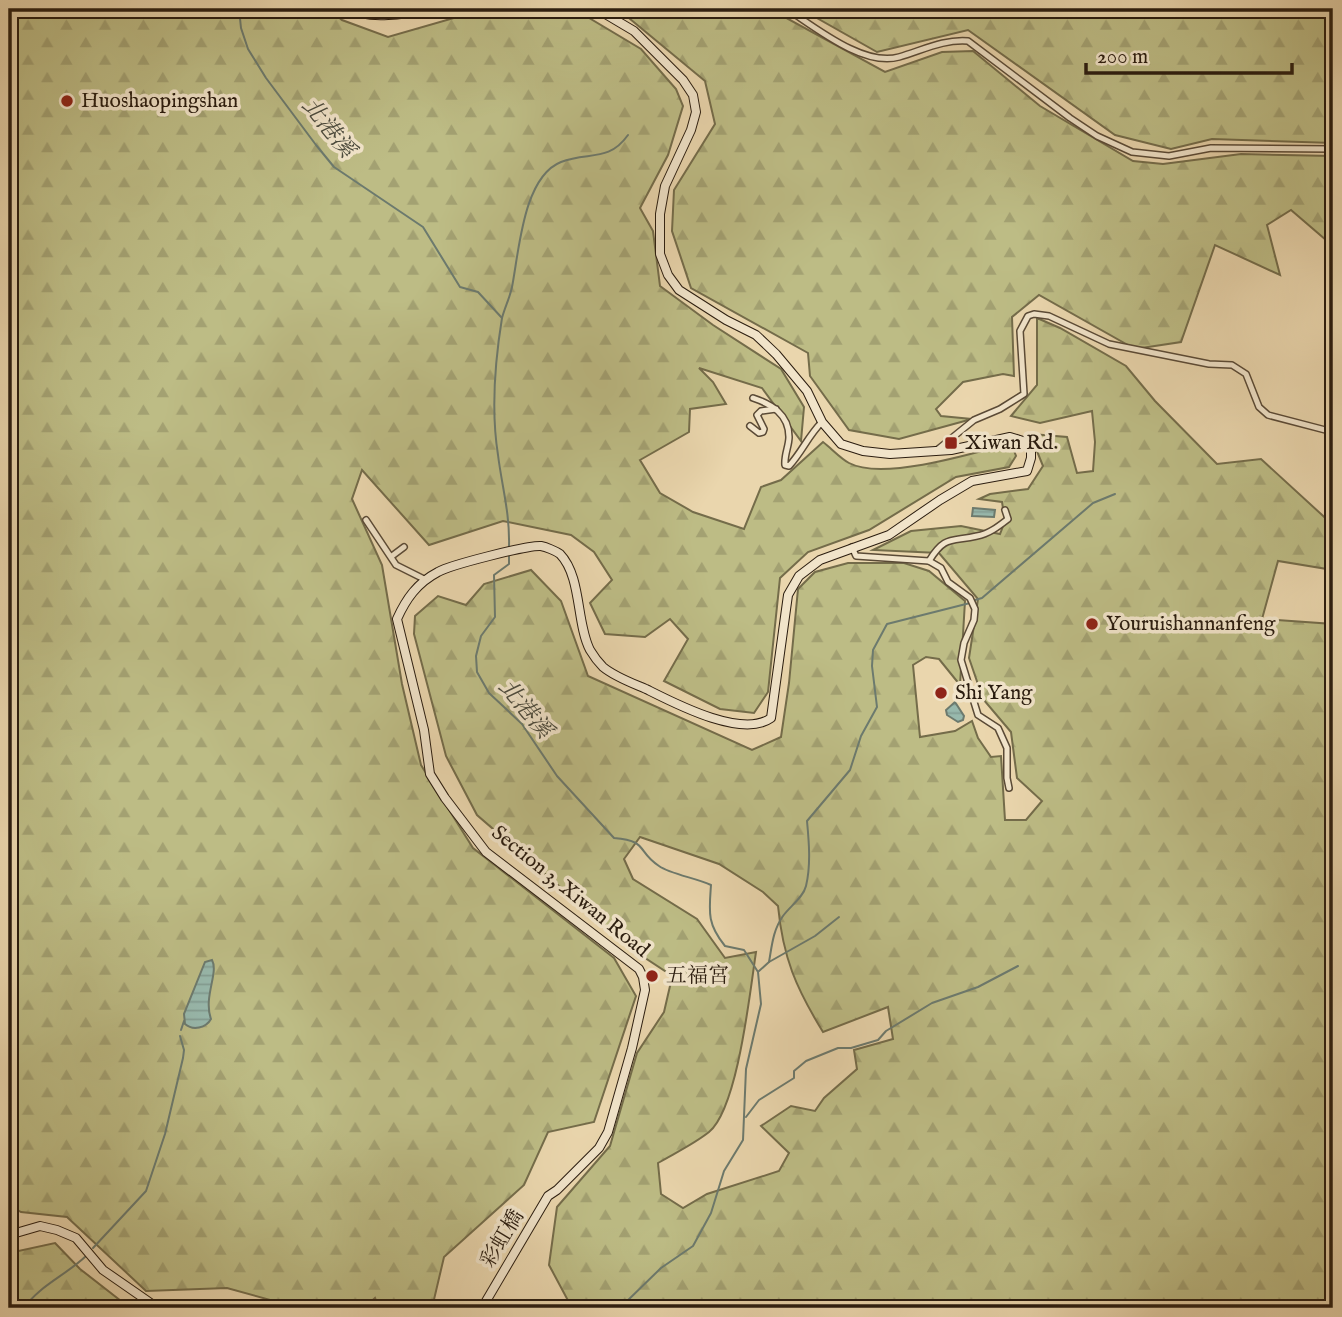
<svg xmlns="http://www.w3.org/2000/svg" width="1342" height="1317" viewBox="0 0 1342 1317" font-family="'IM FELL English','Noto Serif TC',serif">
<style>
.forest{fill:url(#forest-firs);stroke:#746c4a;stroke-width:2;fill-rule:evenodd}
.water{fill:url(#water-rules);stroke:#6c7a6e;stroke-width:2}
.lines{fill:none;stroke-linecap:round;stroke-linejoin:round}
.stream{stroke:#6c7a6e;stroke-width:2}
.street-casing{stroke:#5a4a36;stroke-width:8}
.secondary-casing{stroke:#2a1c0f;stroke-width:10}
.street{stroke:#f1e4ca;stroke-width:5}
.secondary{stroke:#f1e4ca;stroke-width:8}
.poi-dot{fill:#8f2418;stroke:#f1e4ca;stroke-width:2.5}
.labels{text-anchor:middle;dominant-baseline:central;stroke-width:7;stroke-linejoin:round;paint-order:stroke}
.poi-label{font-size:21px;fill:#2a1c0f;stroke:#f1e4ca;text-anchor:start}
.street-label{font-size:21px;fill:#2a1c0f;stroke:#f1e4ca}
.water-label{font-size:23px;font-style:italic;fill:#4b4b3e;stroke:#f1e4ca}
</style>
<defs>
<pattern id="forest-firs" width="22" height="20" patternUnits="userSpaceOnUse" patternTransform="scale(1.75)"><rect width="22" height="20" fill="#bdbc85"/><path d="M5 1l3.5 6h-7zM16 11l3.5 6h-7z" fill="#a3a172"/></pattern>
<pattern id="water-rules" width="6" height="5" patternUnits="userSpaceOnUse" patternTransform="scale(1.75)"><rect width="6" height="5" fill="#98b9ad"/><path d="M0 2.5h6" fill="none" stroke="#839e94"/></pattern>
</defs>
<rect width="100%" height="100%" fill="#ead6ad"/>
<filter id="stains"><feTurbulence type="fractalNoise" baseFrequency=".00286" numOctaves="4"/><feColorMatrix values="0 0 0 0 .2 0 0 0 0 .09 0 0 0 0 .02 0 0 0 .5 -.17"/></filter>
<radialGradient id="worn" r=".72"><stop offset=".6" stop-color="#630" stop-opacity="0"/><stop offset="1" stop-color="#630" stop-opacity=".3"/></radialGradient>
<g class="forest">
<path d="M9 9H329L342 20 388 37 485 9H574L641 49 676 89 683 106 668 155 640 208 653 231 660 286 713 325 781 369 804 407 801 441 762 388 699 368 713 382 726 404 690 409 689 432 640 460 660 493 693 512 744 529 761 487 781 480 823 442C831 448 840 458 849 463 883 481 975 453 1011 443L1016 456 1009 467 956 477 869 530 808 552 780 578 768 692 754 713 720 709 664 681 688 639 670 619 645 637 605 634 590 603 612 580 594 552 571 535 503 521 429 545 362 470 352 499 382 565 402 684 421 765 473 848 614 958 636 996 594 1122 548 1132 524 1185 444 1257 432 1308H379L375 1298 364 1308H299L227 1288 146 1291 67 1217 21 1212 9 1205Z"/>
<path d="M618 9H770L885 72 942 52 973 51 1040 106 1133 161 1163 164 1241 154 1333 156V241L1326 240 1291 210 1267 225 1280 275 1215 245 1181 342 1135 349 1039 295 1012 317 1014 376 1003 374 963 382 936 409 941 416 972 419 899 439 849 430 810 376 808 353 691 288 672 231 674 190 715 124 705 81Z"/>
<path d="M801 9H1333V143L1212 139 1171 149 1115 135 968 30 877 52Z"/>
<path d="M1037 318 1060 328 1126 366 1155 401 1217 464 1261 459 1333 525V570L1278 561 1262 619 1333 624V1308H572L549 1265 557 1207 610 1146 637 1053 664 1012 673 973 665 971 633 950 477 815 446 756 414 634 415 616 438 596 466 605 484 584 531 570 561 601 588 676 752 750 781 737 789 683 798 589 815 572 848 563H904L929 571 965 601 960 685 939 659 926 657 913 665 920 737 955 731 972 721 978 738 991 757 1001 756 1005 820H1026L1042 801 1017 778 1011 732 983 699 969 658 978 599 939 553 873 550 911 531 961 526 1000 534 1005 521 1002 502 979 499 990 494 1028 489 1043 466 1030 434 1067 437 1077 473 1093 471 1095 442 1092 411 1040 423 1011 416 1037 385ZM640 837 719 864 763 892 778 906C783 958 796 988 823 1032L888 1007 893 1039 854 1050 857 1069 824 1098 815 1111 791 1106 761 1126 789 1153 779 1171 707 1194 683 1208 661 1194 658 1163C675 1153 694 1144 709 1132 738 1108 750 991 756 952L725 958 697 919 633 879 624 859Z"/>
<path d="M55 1243 80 1269 130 1308H9V1253Z"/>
</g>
<g class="water">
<path d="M973 508 995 510 994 517 972 516Z"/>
<path d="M955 702 964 716 963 720 958 722 947 715 946 710Z"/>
<path d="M212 960C219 973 203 997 211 1019 206 1028 193 1031 185 1024L184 1014 205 962Z"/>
</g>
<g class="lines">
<g class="stream">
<path d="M239 9 241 28 248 49 266 78 316 145 334 167 423 227 460 287 478 292 502 318C495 361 491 411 498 455 502 487 510 513 509 547"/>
<path d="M502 318C505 307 510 297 512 287 519 252 523 177 561 162 588 151 608 163 628 135"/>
<path d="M509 556V564L494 575 495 617 481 636 476 656 477 672 489 693 522 724 557 776 614 838C649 841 636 851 659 866 670 874 696 878 711 885 709 912 707 924 725 946L744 950 758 972 761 1004 746 1069 743 1140 724 1171 711 1213 693 1246 661 1268 623 1305 622 1308"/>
<path d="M975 600 982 598 1093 503 1115 494"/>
<path d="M769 962 815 936 839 917"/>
<path d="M759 971 769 962C772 945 773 930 783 916 790 906 803 898 806 886 811 865 809 842 807 821L850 770 861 736 877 707 872 666 873 650 887 624 970 603"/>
<path d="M181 1030 184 1021"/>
<path d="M746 1117 759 1100 794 1078V1071L806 1061 838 1048H851L878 1040 886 1031 932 1003 978 987 1018 966"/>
<path d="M93 1248 146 1191 165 1134 183 1058 184 1050 180 1036"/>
<path d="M24 1308C39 1286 66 1275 86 1256"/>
</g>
<defs>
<g id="street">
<path d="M787 9C816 28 864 67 899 57 923 50 944 39 968 41L1070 118 1097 136 1132 152 1169 156 1211 148 1333 149"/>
<path d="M753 398C771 404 789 414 789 437 789 446 784 455 785 465L789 466C802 452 808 436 822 422"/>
<path d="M750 426 759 433 763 432 764 429 757 415 761 411 776 409"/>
<path d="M937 450 974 420 1000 409 1024 394 1020 331 1028 316 1034 314 1049 316 1109 344 1209 364 1232 365 1246 374 1259 407 1268 415 1333 432"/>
<path d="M366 520 396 565 426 580"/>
<path d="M852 547 856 556 929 561 941 568 948 582 970 598 975 609 974 620 964 643 961 660 978 715 998 728 1007 748V778L1009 788"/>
<path d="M392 556 404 547"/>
<path d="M929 561C945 535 951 542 977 536 989 534 999 526 1008 519L1005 510"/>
</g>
<g id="secondary">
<path d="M346 9C371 20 405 14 431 9"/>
<path d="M9 1235 40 1226 57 1230 76 1238 103 1270 152 1304 218 1308"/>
<path d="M482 1308 548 1196 557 1190 599 1148 608 1132 632 1048 645 990 643 977 639 969 486 852 445 798 430 774 424 730 397 619C406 599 417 583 438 572 450 565 528 545 541 546 546 547 556 551 560 554 582 577 576 623 590 650 593 655 599 663 603 667 615 677 632 683 646 689 674 703 742 739 771 718L788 595 799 576 820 560 889 535 940 500 972 481 1027 471 1031 458V450L1023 441 1010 437 951 450 890 454 863 451 841 444 822 422 807 391 776 354 756 335 726 320 679 290 668 275 660 254V214L665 186 691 130 696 112 693 95 683 80 634 31 597 9"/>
</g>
</defs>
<use href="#street" class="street-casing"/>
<use href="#secondary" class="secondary-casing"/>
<use href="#street" class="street"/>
<use href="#secondary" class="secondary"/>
</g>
<g class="poi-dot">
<circle cx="67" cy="101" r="7"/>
<rect x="944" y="436" width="14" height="14" rx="3.5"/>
<circle cx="1092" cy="624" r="7"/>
<circle cx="941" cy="693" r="7"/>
<circle cx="652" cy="976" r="7"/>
</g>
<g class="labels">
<g class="poi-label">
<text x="81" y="101">Huoshaopingshan</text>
<text x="965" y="443">Xiwan Rd.</text>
<text x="1106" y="624">Youruishannanfeng</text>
<text x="955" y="693">Shi Yang</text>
<text x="666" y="976">五福宮</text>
</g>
<g class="street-label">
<text transform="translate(570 892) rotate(39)">Section 3, Xiwan Road</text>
<text transform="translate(503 1239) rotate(-59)">彩虹橋</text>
</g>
<g class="water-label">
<text transform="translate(328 128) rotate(51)">北港溪</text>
<text transform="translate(525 709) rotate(50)">北港溪</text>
</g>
</g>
<rect width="1342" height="1317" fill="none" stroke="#ead6ad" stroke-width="35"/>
<rect x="10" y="10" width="1321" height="1296" fill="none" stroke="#2a1c0f" stroke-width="3.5"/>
<rect x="18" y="18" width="1307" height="1282" fill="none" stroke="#2a1c0f" stroke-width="2"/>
<path d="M1086 63v10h206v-10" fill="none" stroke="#2a1c0f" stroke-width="3.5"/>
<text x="1097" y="63" font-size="21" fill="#2a1c0f" stroke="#f1e4ca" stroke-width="5" paint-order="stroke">200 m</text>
<rect width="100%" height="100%" filter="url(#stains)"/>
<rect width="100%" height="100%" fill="url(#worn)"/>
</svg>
